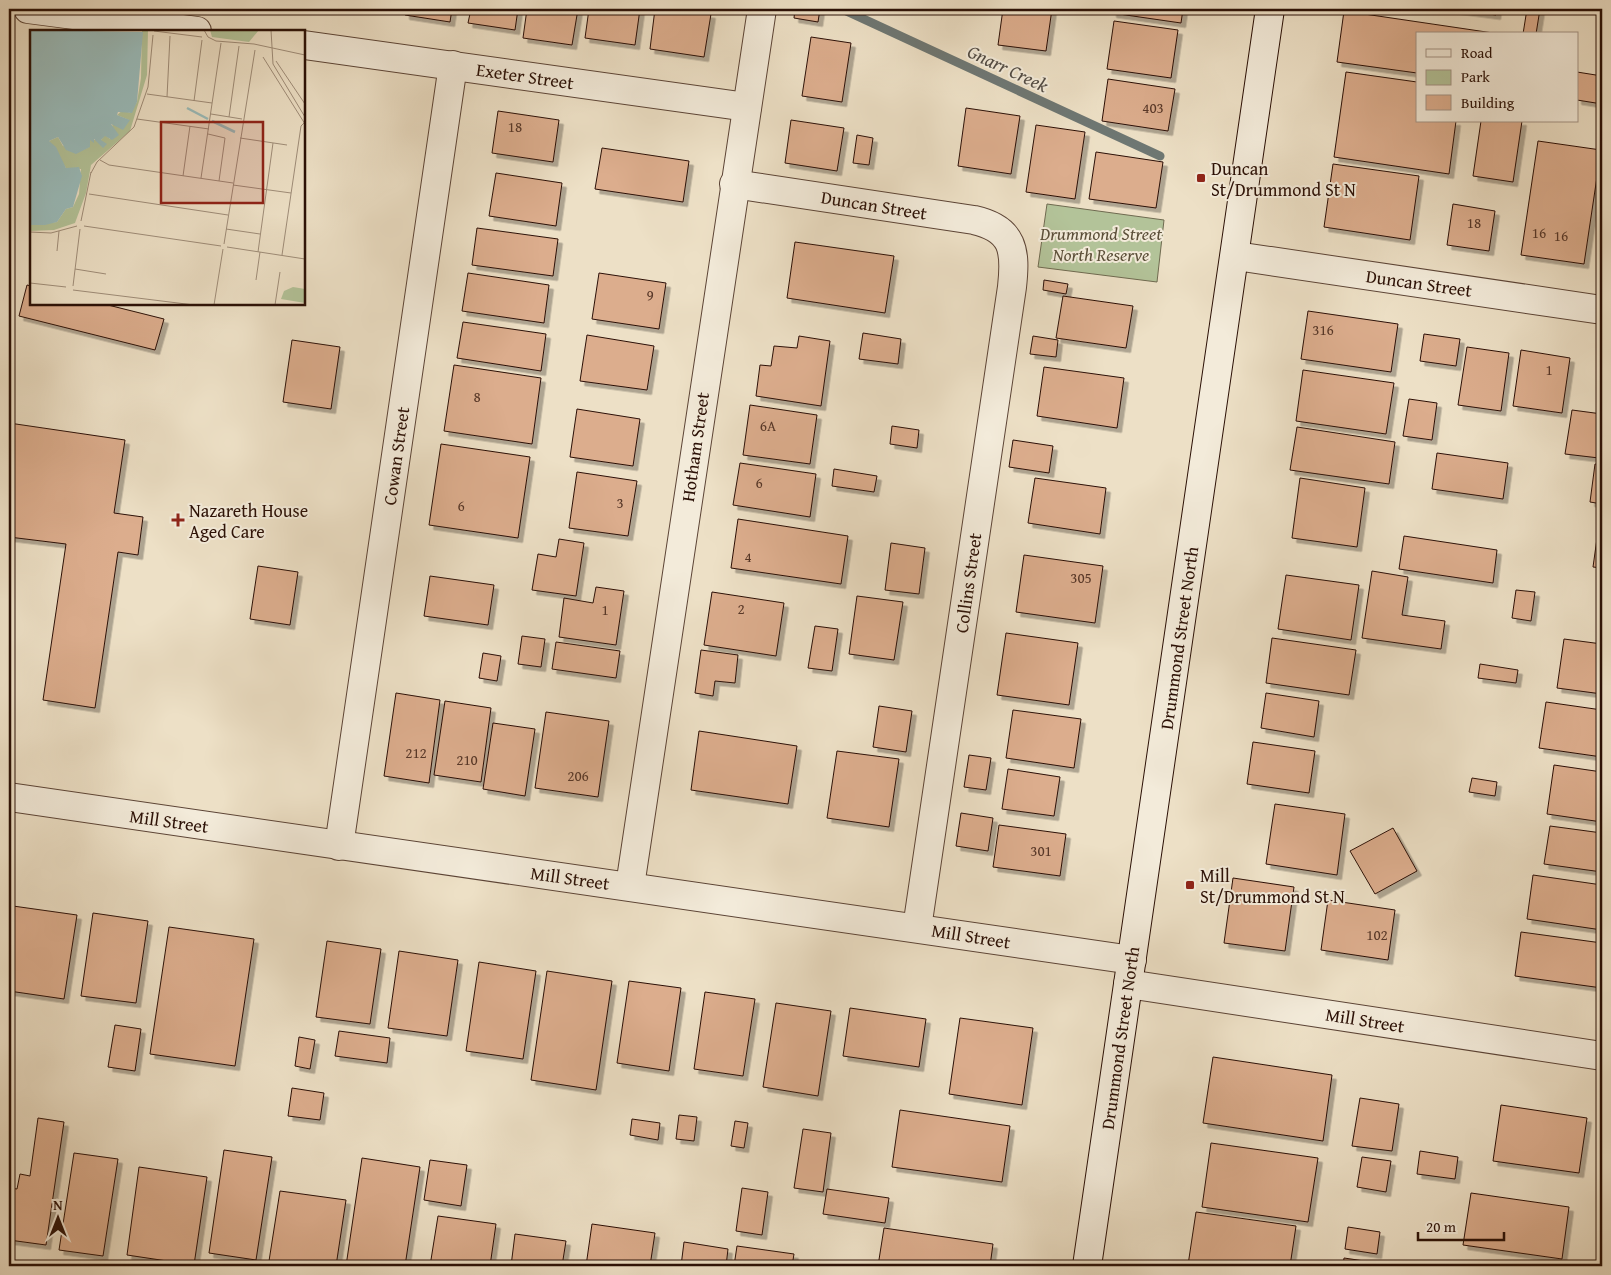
<svg xmlns="http://www.w3.org/2000/svg" width="1611" height="1275" viewBox="0 0 1611 1275" font-family="'Gentium Book Plus',serif">
<style>
.green{fill:#b3c399;stroke:#6f6a50}
.lines{fill:none;stroke-linecap:round;stroke-linejoin:round}
.stream{stroke:#6e7773;stroke-width:9}
.building{fill:#dcad8d;stroke:#2b1006;filter:url(#shadow)}
.minor-casing{stroke:#5c4436;stroke-width:30}
.secondary-casing{stroke:#2b1006;stroke-width:30}
.minor{stroke:#f3ebda;stroke-width:28}
.secondary{stroke:#f3ebda;stroke-width:28}
.poi-dot{fill:#8f2418;stroke:#f3ebda;stroke-width:2}
.labels{text-anchor:middle;dominant-baseline:central;stroke-width:4;stroke-linejoin:round;paint-order:stroke}
.number-label{font-size:15px;fill:#573728}
.street-label{font-size:18px;fill:#2b1006;stroke:#f3ebda}
.poi-label{font-size:18px;fill:#2b1006;stroke:#f3ebda;text-anchor:start}
.park-label{font-size:18px;font-style:italic;fill:#5b4f39;stroke:#f3ebda}
.water-label{font-size:19px;font-style:italic;fill:#524c45;stroke:#f3ebda}
.inset-river{fill:none;stroke:#9abcbb;stroke-width:2.5}
.inset-road{fill:none;stroke:#9f8d79;stroke-width:1}
.view{fill:#8f2418;fill-opacity:0.15;stroke:#8f2418;stroke-width:2.5}
.inset-edge{fill:none;stroke:#2b1006;stroke-width:2.5}
</style>
<defs>
<filter id="shadow"><feDropShadow dx="4.5" dy="4.5" stdDeviation="0" flood-color="#0004"/></filter>
</defs>
<rect width="100%" height="100%" fill="#ede0c6"/>
<filter id="stains"><feTurbulence type="fractalNoise" baseFrequency=".004" numOctaves="4"/><feColorMatrix values="0 0 0 0 .2 0 0 0 0 .09 0 0 0 0 .02 0 0 0 .5 -.17"/></filter>
<radialGradient id="worn" r=".72"><stop offset=".6" stop-color="#630" stop-opacity="0"/><stop offset="1" stop-color="#630" stop-opacity=".3"/></radialGradient>
<path class="green" d="M1047 204 1164 220 1157 282 1038 267Z"/>
<g class="lines">
<path class="stream" d="M842 9 1160 156"/>
</g>
<g class="building">
<path d="M405 9H452L450 22 405 15Z"/>
<path d="M471 9H518L515 30 468 23Z"/>
<path d="M527 9H578L572 45 523 38Z"/>
<path d="M589 9H640L635 45 585 38Z"/>
<path d="M655 9H675L711 14 704 57 650 49Z"/>
<path d="M795 9H820L818 22 794 18Z"/>
<path d="M1003 9H1052L1046 51 998 45Z"/>
<path d="M1112 9H1183L1181 23 1112 13Z"/>
<path d="M1451 9H1497L1496 15Z"/>
<path d="M1527 9H1540L1536 34H1523Z"/>
<path d="M1344 11 1500 34H1417V73L1337 62Z"/>
<path d="M1114 21 1178 30 1171 78 1107 69Z"/>
<path d="M811 37 851 43 842 102 802 96Z"/>
<path d="M1346 72 1417 82V121H1456L1449 174 1334 157Z"/>
<path d="M1577 72 1602 76V104L1577 100Z"/>
<path d="M1108 79 1175 89 1168 131 1102 121Z"/>
<path d="M966 108 1020 116 1011 174 958 166Z"/>
<path d="M498 111 559 120 553 162 492 153Z"/>
<path d="M791 120 844 128 837 171 785 163Z"/>
<path d="M1481 121H1522L1513 182 1473 176Z"/>
<path d="M1036 125 1085 132 1075 199 1026 192Z"/>
<path d="M857 135 873 138 869 165 853 163Z"/>
<path d="M1538 141 1601 150 1584 264 1521 255Z"/>
<path d="M602 148 689 161 683 202 595 189Z"/>
<path d="M1096 152 1163 162 1156 208 1089 199Z"/>
<path d="M1333 164 1419 176 1410 240 1324 227Z"/>
<path d="M496 173 562 183 556 226 489 216Z"/>
<path d="M1453 204 1495 211 1489 251 1447 245Z"/>
<path d="M1602 206V245L1597 244Z"/>
<path d="M477 228 558 239 553 276 472 265Z"/>
<path d="M795 242 894 256 885 313 787 298Z"/>
<path d="M468 273 549 285 544 323 462 311Z"/>
<path d="M599 273 666 283 659 329 592 319Z"/>
<path d="M1044 280 1068 284 1066 294 1043 290Z"/>
<path d="M27 285 31 286V304H104L164 319 155 350 19 316Z"/>
<path d="M1063 296 1133 306 1126 348 1056 338Z"/>
<path d="M1308 311 1398 324 1391 372 1301 359Z"/>
<path d="M463 322 546 334 541 371 457 358Z"/>
<path d="M863 333 901 339 898 364 859 359Z"/>
<path d="M1424 334 1460 339 1456 366 1420 361Z"/>
<path d="M587 335 654 346 647 390 580 381Z"/>
<path d="M799 336 830 341 821 406 756 396 760 365 771 366 774 346 797 348Z"/>
<path d="M1033 336 1058 340 1056 357 1030 354Z"/>
<path d="M292 340 340 347 331 409 283 402Z"/>
<path d="M1467 347 1509 353 1501 411 1458 405Z"/>
<path d="M1521 350 1570 358 1562 413 1513 406Z"/>
<path d="M454 365 541 378 532 444 444 431Z"/>
<path d="M1044 367 1124 378 1117 428 1037 416Z"/>
<path d="M1303 370 1394 383 1386 434 1296 421Z"/>
<path d="M1409 399 1437 403 1432 440 1403 436Z"/>
<path d="M750 405 817 415 810 464 743 455Z"/>
<path d="M577 409 640 419 633 466 570 457Z"/>
<path d="M1572 410 1602 414 1599 458 1565 454Z"/>
<path d="M9 423 125 440 114 513 143 517 138 555 118 552 95 708 43 700 66 544 9 537Z"/>
<path d="M892 426 919 430 917 448 890 444Z"/>
<path d="M1297 427 1395 442 1389 484 1290 470Z"/>
<path d="M1013 440 1053 446 1049 473 1009 467Z"/>
<path d="M441 444 530 457 518 538 429 525Z"/>
<path d="M1437 453 1508 463 1503 499 1432 489Z"/>
<path d="M740 463 816 474 810 517 733 505Z"/>
<path d="M1595 464 1602 465V504L1590 502Z"/>
<path d="M834 469 877 476 874 492 832 486Z"/>
<path d="M577 472 637 481 628 536 569 528Z"/>
<path d="M1035 478 1106 488 1100 534 1028 523Z"/>
<path d="M1300 478 1365 488 1357 547 1292 538Z"/>
<path d="M738 519 848 536 841 584 731 568Z"/>
<path d="M1599 524H1602V568L1593 567Z"/>
<path d="M1404 536 1497 550 1493 583 1399 569Z"/>
<path d="M559 539 584 543 576 596 532 590 538 554 556 557Z"/>
<path d="M891 543 925 548 919 594 885 590Z"/>
<path d="M1024 555 1103 566 1095 623 1016 612Z"/>
<path d="M258 566 298 572 290 625 250 619Z"/>
<path d="M1372 571 1408 577 1402 615 1445 621 1441 649 1362 638Z"/>
<path d="M1286 575 1359 585 1351 640 1278 629Z"/>
<path d="M430 576 494 585 488 625 424 616Z"/>
<path d="M596 587 624 591 616 645 559 637 564 598 593 603Z"/>
<path d="M1516 590 1535 592 1531 621 1512 618Z"/>
<path d="M712 592 784 603 776 656 704 645Z"/>
<path d="M857 596 903 602 894 660 849 654Z"/>
<path d="M815 626 838 629 832 671 808 668Z"/>
<path d="M1006 633 1078 643 1069 705 997 695Z"/>
<path d="M522 636 545 639 541 667 518 664Z"/>
<path d="M1272 638 1356 650 1349 695 1266 683Z"/>
<path d="M1564 639 1602 644V694L1557 688Z"/>
<path d="M556 642 620 651 616 678 552 669Z"/>
<path d="M701 650 738 655 735 683 715 681 713 696 695 693Z"/>
<path d="M483 653 501 656 497 681 479 678Z"/>
<path d="M1480 664 1518 670 1516 683 1478 678Z"/>
<path d="M396 693 440 700 429 783 384 776Z"/>
<path d="M1266 693 1319 701 1314 737 1261 728Z"/>
<path d="M445 701 491 708 481 782 434 775Z"/>
<path d="M1546 702 1602 710V757L1539 748Z"/>
<path d="M879 706 912 711 906 752 873 747Z"/>
<path d="M1013 710 1081 719 1074 768 1006 758Z"/>
<path d="M546 712 609 721 598 797 535 788Z"/>
<path d="M493 723 535 729 525 796 483 789Z"/>
<path d="M699 731 797 746 788 804 691 790Z"/>
<path d="M1253 742 1315 751 1309 793 1247 784Z"/>
<path d="M837 751 899 759 889 827 827 818Z"/>
<path d="M969 755 991 758 986 790 964 787Z"/>
<path d="M1554 765 1602 772V822L1547 814Z"/>
<path d="M1008 769 1060 777 1054 816 1002 809Z"/>
<path d="M1472 778 1497 782 1495 796 1469 792Z"/>
<path d="M1275 804 1345 814 1337 875 1266 864Z"/>
<path d="M961 813 993 818 988 851 956 846Z"/>
<path d="M999 825 1066 834 1060 876 993 867Z"/>
<path d="M1550 826 1602 833V872L1544 864Z"/>
<path d="M1393 828 1417 871 1375 894 1350 851Z"/>
<path d="M1533 875 1602 885V930L1527 919Z"/>
<path d="M1233 878 1294 887 1285 951 1224 943Z"/>
<path d="M1328 900 1395 910 1388 960 1321 950Z"/>
<path d="M13 906 77 915 64 999 9 991V936Z"/>
<path d="M93 913 148 921 136 1003 81 996Z"/>
<path d="M169 927 254 939 235 1066 150 1054Z"/>
<path d="M1521 932 1602 943V988L1515 976Z"/>
<path d="M327 941 381 949 370 1024 316 1017Z"/>
<path d="M399 951 458 960 447 1036 388 1028Z"/>
<path d="M479 962 536 971 523 1059 466 1051Z"/>
<path d="M547 971 612 981 596 1090 531 1080Z"/>
<path d="M629 981 681 988 669 1071 617 1063Z"/>
<path d="M705 992 755 999 743 1076 694 1069Z"/>
<path d="M776 1003 831 1011 818 1096 763 1087Z"/>
<path d="M850 1008 926 1019 919 1067 843 1056Z"/>
<path d="M960 1018 1033 1028 1022 1105 949 1094Z"/>
<path d="M115 1025 141 1029 135 1071 108 1067Z"/>
<path d="M339 1031 390 1038 387 1063 335 1056Z"/>
<path d="M299 1037 315 1040 310 1069 295 1066Z"/>
<path d="M1213 1057 1332 1075 1323 1141 1203 1123Z"/>
<path d="M292 1088 324 1093 320 1120 288 1116Z"/>
<path d="M1360 1098 1399 1104 1392 1151 1352 1146Z"/>
<path d="M1501 1105 1587 1118 1579 1173 1493 1161Z"/>
<path d="M900 1110 1010 1126 1002 1182 892 1167Z"/>
<path d="M679 1115 697 1117 694 1141 676 1139Z"/>
<path d="M38 1118 64 1122 46 1245 9 1240 10 1188 17 1189 20 1174 30 1176Z"/>
<path d="M632 1119 660 1123 658 1140 630 1135Z"/>
<path d="M735 1121 748 1123 744 1148 731 1146Z"/>
<path d="M803 1129 831 1133 823 1192 794 1188Z"/>
<path d="M1211 1143 1318 1158 1308 1222 1202 1207Z"/>
<path d="M224 1150 272 1157 256 1260 209 1253Z"/>
<path d="M1420 1151 1458 1157 1455 1179 1417 1174Z"/>
<path d="M74 1153 118 1159 103 1256 59 1250Z"/>
<path d="M1362 1157 1391 1161 1386 1192 1357 1187Z"/>
<path d="M362 1158 420 1167 405 1266H346Z"/>
<path d="M430 1160 467 1165 461 1206 424 1200Z"/>
<path d="M139 1167 207 1177 194 1265 127 1255Z"/>
<path d="M742 1188 768 1192 762 1235 736 1231Z"/>
<path d="M827 1189 889 1198 885 1223 823 1214Z"/>
<path d="M280 1191 346 1200 336 1266H307L269 1261Z"/>
<path d="M1471 1193 1569 1207 1562 1259 1463 1245Z"/>
<path d="M1196 1212 1296 1226 1290 1266 1188 1265Z"/>
<path d="M438 1216 496 1224 490 1266H430Z"/>
<path d="M592 1224 655 1233 650 1266H586Z"/>
<path d="M1348 1227 1380 1232 1377 1254 1345 1249Z"/>
<path d="M884 1228 993 1244 990 1266H878Z"/>
<path d="M515 1234 566 1241 562 1266H511Z"/>
<path d="M684 1242 728 1249 726 1266H681Z"/>
<path d="M737 1246 794 1254 792 1266H734Z"/>
<path d="M1344 1258 1378 1263V1266H1343Z"/>
</g>
<g class="lines">
<defs>
<g id="minor">
<path d="M28 9 197 31"/>
<path d="M304 45 747 107"/>
<path d="M734 184 974 220C1014 229 1016 251 1012 287L917 928"/>
<path d="M1236 256 1602 310"/>
<path d="M9 797 1132 960"/>
<path d="M339 846 453 65"/>
<path d="M630 886 762 9"/>
<path d="M1128 984 1602 1056"/>
</g>
<path id="secondary" d="M1087 1266 1270 9"/>
</defs>
<use href="#minor" class="minor-casing"/>
<use href="#secondary" class="secondary-casing"/>
<use href="#minor" class="minor"/>
<use href="#secondary" class="secondary"/>
</g>
<g class="poi-dot">
<rect x="1196" y="173" width="10" height="10" rx="2.5"/>
<path d="M175.5 512.5h5v5h5v5h-5v5h-5v-5h-5v-5h5z"/>
<rect x="1185" y="880" width="10" height="10" rx="2.5"/>
</g>
<g class="labels">
<g class="number-label">
<text x="1153" y="107">403</text>
<text x="515" y="126">18</text>
<text x="1474" y="222">18</text>
<text x="1539" y="232">16</text>
<text x="1561" y="235">16</text>
<text x="650" y="294">9</text>
<text x="1323" y="329">316</text>
<text x="1549" y="369">1</text>
<text x="477" y="396">8</text>
<text x="768" y="425">6A</text>
<text x="759" y="482">6</text>
<text x="620" y="502">3</text>
<text x="461" y="505">6</text>
<text x="748" y="556">4</text>
<text x="1081" y="577">305</text>
<text x="741" y="608">2</text>
<text x="605" y="609">1</text>
<text x="416" y="752">212</text>
<text x="467" y="759">210</text>
<text x="578" y="775">206</text>
<text x="1041" y="850">301</text>
<text x="1377" y="934">102</text>
</g>
<g class="street-label">
<text transform="translate(525 76) rotate(8)">Exeter Street</text>
<text transform="translate(874 205) rotate(9)">Duncan Street</text>
<text transform="translate(1419 283) rotate(8)">Duncan Street</text>
<text transform="translate(695 447) rotate(-82)">Hotham Street</text>
<text transform="translate(396 456) rotate(-82)">Cowan Street</text>
<text transform="translate(968 583) rotate(-82)">Collins Street</text>
<text transform="translate(1179 638) rotate(-82)">Drummond Street North</text>
<text transform="translate(169 821) rotate(8)">Mill Street</text>
<text transform="translate(570 878) rotate(8)">Mill Street</text>
<text transform="translate(971 936) rotate(9)">Mill Street</text>
<text transform="translate(1365 1020) rotate(9)">Mill Street</text>
<text transform="translate(1120 1038) rotate(-82)">Drummond Street North</text>
</g>
<g class="poi-label">
<text x="1211" y="168">Duncan<tspan x="1211" dy="21">St/Drummond St N</tspan></text>
<text x="189" y="510">Nazareth House<tspan x="189" dy="21">Aged Care</tspan></text>
<text x="1200" y="875">Mill<tspan x="1200" dy="21">St/Drummond St N</tspan></text>
</g>
<g class="park-label">
<text x="1101" y="233">Drummond Street<tspan x="1101" dy="21">North Reserve</tspan></text>
</g>
<g class="water-label">
<text transform="translate(1008 68) rotate(25)">Gnarr Creek</text>
</g>
</g>
<g transform="translate(30 30)">
<rect width="275" height="275" fill="#ede0c6"/>
<path d="M112 0H118L117 45 100 101 61 135 56 163 45 193 24 200 0 201V195L27 192 36 179 43 177 49 164 51 139 36 138 19 111 28 107 33 116 53 120 59 117 60 110H71L75 105 80 109 83 92 87 96 99 90 87 85 93 80 100 83 107 72 111 48ZM180 0H229L219 12 182 7ZM263 257 275 259V273L251 269 254 261Z" fill="#b3c399"/>
<path d="M0 0 113 2 107 72 102 83 88 82 87 85 100 90 93 100 81 94 89 105 82 110 75 106 71 110 77 114 73 118 64 109V113L60 110V117L46 124 36 120 28 107 19 111 26 117 36 138 49 137 52 146 43 177 36 179 27 192 15 195H0Z" fill="#9abcbb"/>
<path class="inset-river" d="M157 78 178 89M182 91 205 102"/>
<path class="inset-road" d="M174 0 178 7 186 11 224 14 275 25M241 0 243 34 275 87M124 1 172 7M233 27 275 94M246 31 275 74M117 64 182 73M137 67 140 6M164 71 172 10M181 84 212 89M199 87 209 16M107 89 179 99M178 104 195 108 189 151M210 108 257 115M70 130 79 135 203 153M61 143 67 132 104 97 118 57 123 5M153 146 160 96M171 148 191 13M203 155 261 163M59 164 198 185M51 191 61 142M54 196 191 216M196 199 230 204M0 202 21 203 47 196M194 214 225 20M197 217 275 229M27 221 29 201M228 222 243 113M252 225 271 96 275 92M45 239 76 244M226 250 230 222M0 253 36 257M43 256 50 199M43 260 164 275M184 275 193 219M245 275 250 242"/>
<path class="view" d="M131 92H233V173H131Z"/>
<rect width="275" height="275" class="inset-edge"/>
</g>
<rect width="1611" height="1275" fill="none" stroke="#ede0c6" stroke-width="30"/>
<rect x="10" y="10" width="1591" height="1255" fill="none" stroke="#2b1006" stroke-width="2.5"/>
<rect x="15" y="15" width="1581" height="1245" fill="none" stroke="#2b1006"/>
<rect x="1416" y="32" width="162" height="90" fill="#f3ebda" stroke="#a39385"/>
<rect x="1426" y="49" width="25" height="8" fill="#f3ebda" stroke="#a39385"/>
<text x="1461" y="58" font-size="15" fill="#2b1006">Road</text>
<rect x="1426" y="70" width="25" height="15" fill="#b3c399" stroke="#a39385"/>
<text x="1461" y="82" font-size="15" fill="#2b1006">Park</text>
<rect x="1426" y="95" width="25" height="15" fill="#dcad8d" stroke="#a39385"/>
<text x="1461" y="108" font-size="15" fill="#2b1006">Building</text>
<g transform="translate(58 1218)" stroke="#f3ebda" stroke-width="4" paint-order="stroke">
<path d="M0-4L9 19L0 12L-9 19Z" fill="#2b1006"/>
<text y="-8" font-size="14" font-weight="bold" text-anchor="middle" fill="#2b1006">N</text>
</g>
<path d="M1418 1232v8h86v-8" fill="none" stroke="#2b1006" stroke-width="2.5"/>
<text x="1426" y="1232" font-size="15" fill="#2b1006" stroke="#f3ebda" stroke-width="4" paint-order="stroke">20 m</text>
<rect width="100%" height="100%" filter="url(#stains)"/>
<rect width="100%" height="100%" fill="url(#worn)"/>
</svg>
